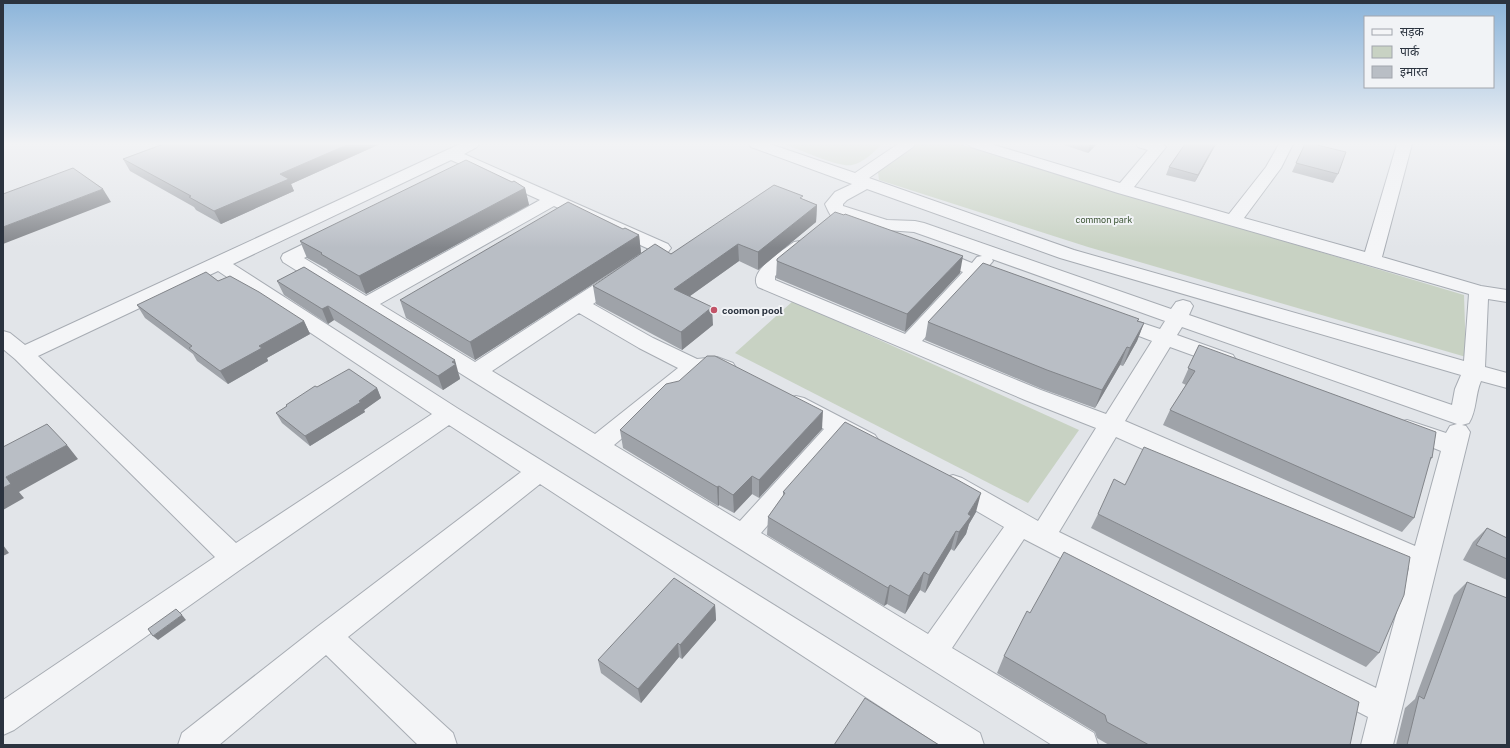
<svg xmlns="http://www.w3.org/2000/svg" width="1510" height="748" viewBox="0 0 1510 748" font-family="'Public Sans','Noto Sans Devanagari',sans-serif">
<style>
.green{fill:#c8d2c3}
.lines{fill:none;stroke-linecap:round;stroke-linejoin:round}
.minor-casing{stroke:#a7acb3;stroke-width:2}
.minor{fill:#f4f5f7;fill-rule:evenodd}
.wall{fill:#9fa3a9}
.shaded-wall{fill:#82858a}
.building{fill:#b9bec5;stroke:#82858a}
.poi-dot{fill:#c25367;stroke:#f1f3f6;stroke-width:1.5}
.labels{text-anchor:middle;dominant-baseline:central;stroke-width:4;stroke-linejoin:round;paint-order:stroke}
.far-park-label{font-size:9px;fill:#41593a;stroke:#f1f3f6}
.poi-label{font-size:10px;font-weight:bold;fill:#2b333f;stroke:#f1f3f6;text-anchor:start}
</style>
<rect width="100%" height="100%" fill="#e2e5e9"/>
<g class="green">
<path d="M784 144H883C874 151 864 163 852 165 839 168 799 149 784 144Z"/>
<path d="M916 144H960L1464 295 1466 357 1088 247 879 180 878 172Z"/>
<path d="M793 301 1079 430 1028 503 735 353Z"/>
</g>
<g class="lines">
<defs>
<path id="minor" d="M460 144H479L477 147 464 154 668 244 671 248 668 252 593 304 653 338 697 359 717 357 733 363 736 368 733 373 725 375 714 372 700 373 614 445 740 521 824 429 788 410 785 404 788 398 796 396 804 398 875 435 879 441 875 447 867 450 843 439 761 533 928 634 1004 527 944 492 940 485 944 478 953 475 962 478 1038 521 1096 428 1025 400 758 287C747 271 782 251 794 242L800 241 806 242 809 246 806 250 775 276V280L905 334 963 272 926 259 924 255 926 251C941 247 958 258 972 263L977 257 982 256 914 232 887 230 854 220 865 225 868 229 865 233C845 238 832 221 825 204L835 192 852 184 751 147 749 144H770L855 173 898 144H915L913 147 869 178 1074 250 1464 361 1469 294 1118 193 971 147 968 144H991L1120 183 1148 150 1138 147 1136 144H1163L1166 147 1134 187 1229 214 1266 167 1279 144H1293L1281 168 1244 218 1365 252 1397 144H1412L1382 257 1481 286 1507 290V302L1488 299 1485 367 1507 373V388L1481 381C1475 394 1477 410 1469 423L1462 425 1466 426 1470 432 1393 745H1361L1368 717 1024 539 952 648 1094 733 1098 745H1052L283 262 281 258 283 254 326 233 332 232 338 233 341 237 338 241 304 258 366 296 540 200 451 160 233 264 457 408 980 733 984 745H939L540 484 348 637 453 733 457 745H418L326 655 219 745H178L182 733 317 627 521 472 449 425 244 567 14 730 3 735V700L215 557 15 359 3 349V331L10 333 25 345ZM867 189 1060 258 1461 375 1455 389 1452 405 1189 315 1193 306 1190 302 1183 300 1176 302 1171 309 924 223 915 221 887 220 843 206V204L847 200ZM554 206 649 249 475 362 380 304ZM992 259 1165 321 1160 329 1112 313 1105 315 1102 319 1105 323 1152 341 1106 414 1041 390 922 341 979 278 1004 287 1011 285 1014 281 1011 277 987 268 993 261ZM218 271 432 414 236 543 38 356ZM579 313 639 348 678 368 595 434 492 371ZM1182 327 1457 424 1450 426 1446 433 1407 420 1399 422 1395 428 1399 434 1441 451 1415 546 1125 421 1170 347 1225 367 1233 365 1236 360 1233 355 1177 335ZM1116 437 1409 568 1376 688 1059 532Z"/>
</defs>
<use href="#minor" class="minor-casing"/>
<use href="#minor" class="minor"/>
</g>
<g class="wall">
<path d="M155 144H380L291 184 294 191 221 224 196 210 194 207 130 171 123 159 159 145Z"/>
<path d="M1065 144H1097L1088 153 1064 145Z"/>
<path d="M1185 144H1216L1195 182 1166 175 1169 167Z"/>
<path d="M1305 144 1338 174 1333 183 1292 172Z"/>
<path d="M525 188 529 205 366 294 328 271 327 269 307 258 300 241Z"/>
<path d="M803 199 817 205 816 222 758 270 739 261 690 296 713 325 682 350 596 304 593 286Z"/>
<path d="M623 229 639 235 641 253 475 360 406 318 400 300Z"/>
<path d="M777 259 960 273 905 332 776 278Z"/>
<path d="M304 267 459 375 460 379 443 390 334 320 328 324 284 295 277 281Z"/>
<path d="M218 281 304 321 310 334 267 358 268 361 228 384 197 361 193 354 145 318 137 305Z"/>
<path d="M1139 319 1138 321 1144 323 1137 341 1123 366 1120 365 1095 408 1042 389 925 340 928 322Z"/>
<path d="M1199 345 1432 458 1429 462 1414 518 1402 532 1163 425 1170 410 1186 385 1182 383Z"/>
<path d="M317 387 377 388 381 398 364 410 365 412 310 446 282 423 276 413 287 406 286 405Z"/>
<path d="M822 429 759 498 752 494 734 513 719 505 718 506 623 448 620 430Z"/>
<path d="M783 492 976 512 969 524 966 534 954 551 951 549 925 593 920 590 905 614 887 604 884 606 767 535 768 517 783 496Z"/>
<path d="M1098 514 1379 653 1366 667 1091 528Z"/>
<path d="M1487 528 1507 538V580L1463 560 1473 542Z"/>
<path d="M1467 582 1507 745H1396L1405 708 1415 699 1454 595Z"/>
<path d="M715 605 716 620 682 659 679 657 641 703 601 673 598 660Z"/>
<path d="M1030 613 1350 745H1109L1097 738 1095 732 997 673 1004 656Z"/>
</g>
<g class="shaded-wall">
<path d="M349 144H380L291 184 294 191 221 224 214 211 280 174Z"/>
<path d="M1090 144H1097L1088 153Z"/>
<path d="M1215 144H1216L1195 182 1198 175Z"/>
<path d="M525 188 529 205 366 294 359 276Z"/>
<path d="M103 189 111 202 3 244V227Z"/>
<path d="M817 205 816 222 758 270V252Z"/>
<path d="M639 235 641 253 475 360 470 342Z"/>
<path d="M738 244 739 261 676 306 674 289Z"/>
<path d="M963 256 960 273 905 332 907 314Z"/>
<path d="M328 306 334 320 328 324 322 309Z"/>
<path d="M712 307 713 325 682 350 681 332Z"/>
<path d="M304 321 310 334 267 358 268 361 228 384 220 371 259 346Z"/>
<path d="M1144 323 1137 341 1123 366 1130 348Z"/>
<path d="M1127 347 1120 365 1095 408 1102 390Z"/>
<path d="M455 360 460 379 443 390 438 376 452 362Z"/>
<path d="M377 388 381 398 364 410 365 412 310 446 305 436Z"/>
<path d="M823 411 822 429 759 498V480Z"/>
<path d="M67 445 78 459 19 492 24 498 3 510V488L6 477Z"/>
<path d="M752 476V494L734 513 733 495Z"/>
<path d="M719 486V505L718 506 717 487Z"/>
<path d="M981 493 976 512 969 524 966 534 954 551 959 532 968 514Z"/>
<path d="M956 531 951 549 925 593 929 575Z"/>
<path d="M3 545 9 553 3 556Z"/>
<path d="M924 572 920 590 905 614 909 596Z"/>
<path d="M890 585 887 604 884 606 888 588Z"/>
<path d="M715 605 716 620 682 659 680 645Z"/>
<path d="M182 615 186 620 158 640 153 636Z"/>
<path d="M678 643 679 657 641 703 638 689Z"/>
</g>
<g class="building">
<path d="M164 144H349L280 174 289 179 214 211 189 197 191 196 123 159Z"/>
<path d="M1185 144H1215L1198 175 1169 167Z"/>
<path d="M1305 144H1313L1346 152 1338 174 1296 163Z"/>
<path d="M466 160 512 182 514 181 525 188 359 276 321 254 322 253 300 241Z"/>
<path d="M73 168 103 189 3 227V194Z"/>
<path d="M774 185 803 196 800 198 817 205 758 252 738 244 674 289 712 307 681 332 593 286 655 244 671 254Z"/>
<path d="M568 202 623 229 625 228 639 235 470 342 400 300Z"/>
<path d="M835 212 844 215 845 214 963 256 907 314 777 261V259Z"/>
<path d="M983 263 1139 319 1137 321 1144 323 1130 348 1127 347 1102 390 1047 370 928 322Z"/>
<path d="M304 267 455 360 452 362 456 364 438 376 328 306 322 309 277 281Z"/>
<path d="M206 272 218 281 230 276 259 292 304 321 259 346 262 348 220 371 189 348 192 346 137 305Z"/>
<path d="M1199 345 1436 432 1432 458 1431 457 1414 518 1170 410 1195 371 1188 368Z"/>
<path d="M707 356H715L823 411 759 480 752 476 733 495 719 486 717 487 620 430 666 384 679 381Z"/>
<path d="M349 369 377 388 359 401 361 402 305 436 276 413 287 406 286 405 315 386 317 387Z"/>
<path d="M845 422 956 479 981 493 968 514 971 516 959 532 956 531 929 575 924 572 909 596 890 585 888 588 768 517 785 493 783 492Z"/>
<path d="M47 424 67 445 6 477 11 484 3 488V447Z"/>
<path d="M1144 447 1410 557 1404 595 1379 653 1098 514 1114 479 1125 485Z"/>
<path d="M1487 528 1507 538V559L1476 545Z"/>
<path d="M1064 552 1359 702 1350 745H1149L1107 722 1105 715 1004 656 1027 611 1030 613Z"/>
<path d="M674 578 715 605 680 645 678 643 638 689 598 660Z"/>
<path d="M1467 582 1507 598V745H1407L1419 696 1424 699Z"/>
<path d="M176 609 182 615 153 636 148 629Z"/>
<path d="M865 698 939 745H834Z"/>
</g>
<linearGradient id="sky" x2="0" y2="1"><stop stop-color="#8bb4da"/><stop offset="0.58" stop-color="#f2f3f5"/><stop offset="1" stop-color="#f2f3f5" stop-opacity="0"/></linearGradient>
<rect width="1510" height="248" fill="url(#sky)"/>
<circle class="poi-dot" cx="714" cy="310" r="4"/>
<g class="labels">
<g class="far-park-label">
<text x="1104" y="219">common park</text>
</g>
<g class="poi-label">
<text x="722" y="310">coomon pool</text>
</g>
</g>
<rect width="1510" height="748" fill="none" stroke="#2b333f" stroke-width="8"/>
<rect x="1364" y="16" width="130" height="72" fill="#f1f3f6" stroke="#a2a6ad"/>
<rect x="1372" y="29" width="20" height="6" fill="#f4f5f7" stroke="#a2a6ad"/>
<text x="1400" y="36" font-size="12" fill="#2b333f">सड़क</text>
<rect x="1372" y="46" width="20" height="12" fill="#c8d2c3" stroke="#a2a6ad"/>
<text x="1400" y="56" font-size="12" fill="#2b333f">पार्क</text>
<rect x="1372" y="66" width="20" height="12" fill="#b9bec5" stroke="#a2a6ad"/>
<text x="1400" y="76" font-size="12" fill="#2b333f">इमारत</text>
</svg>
